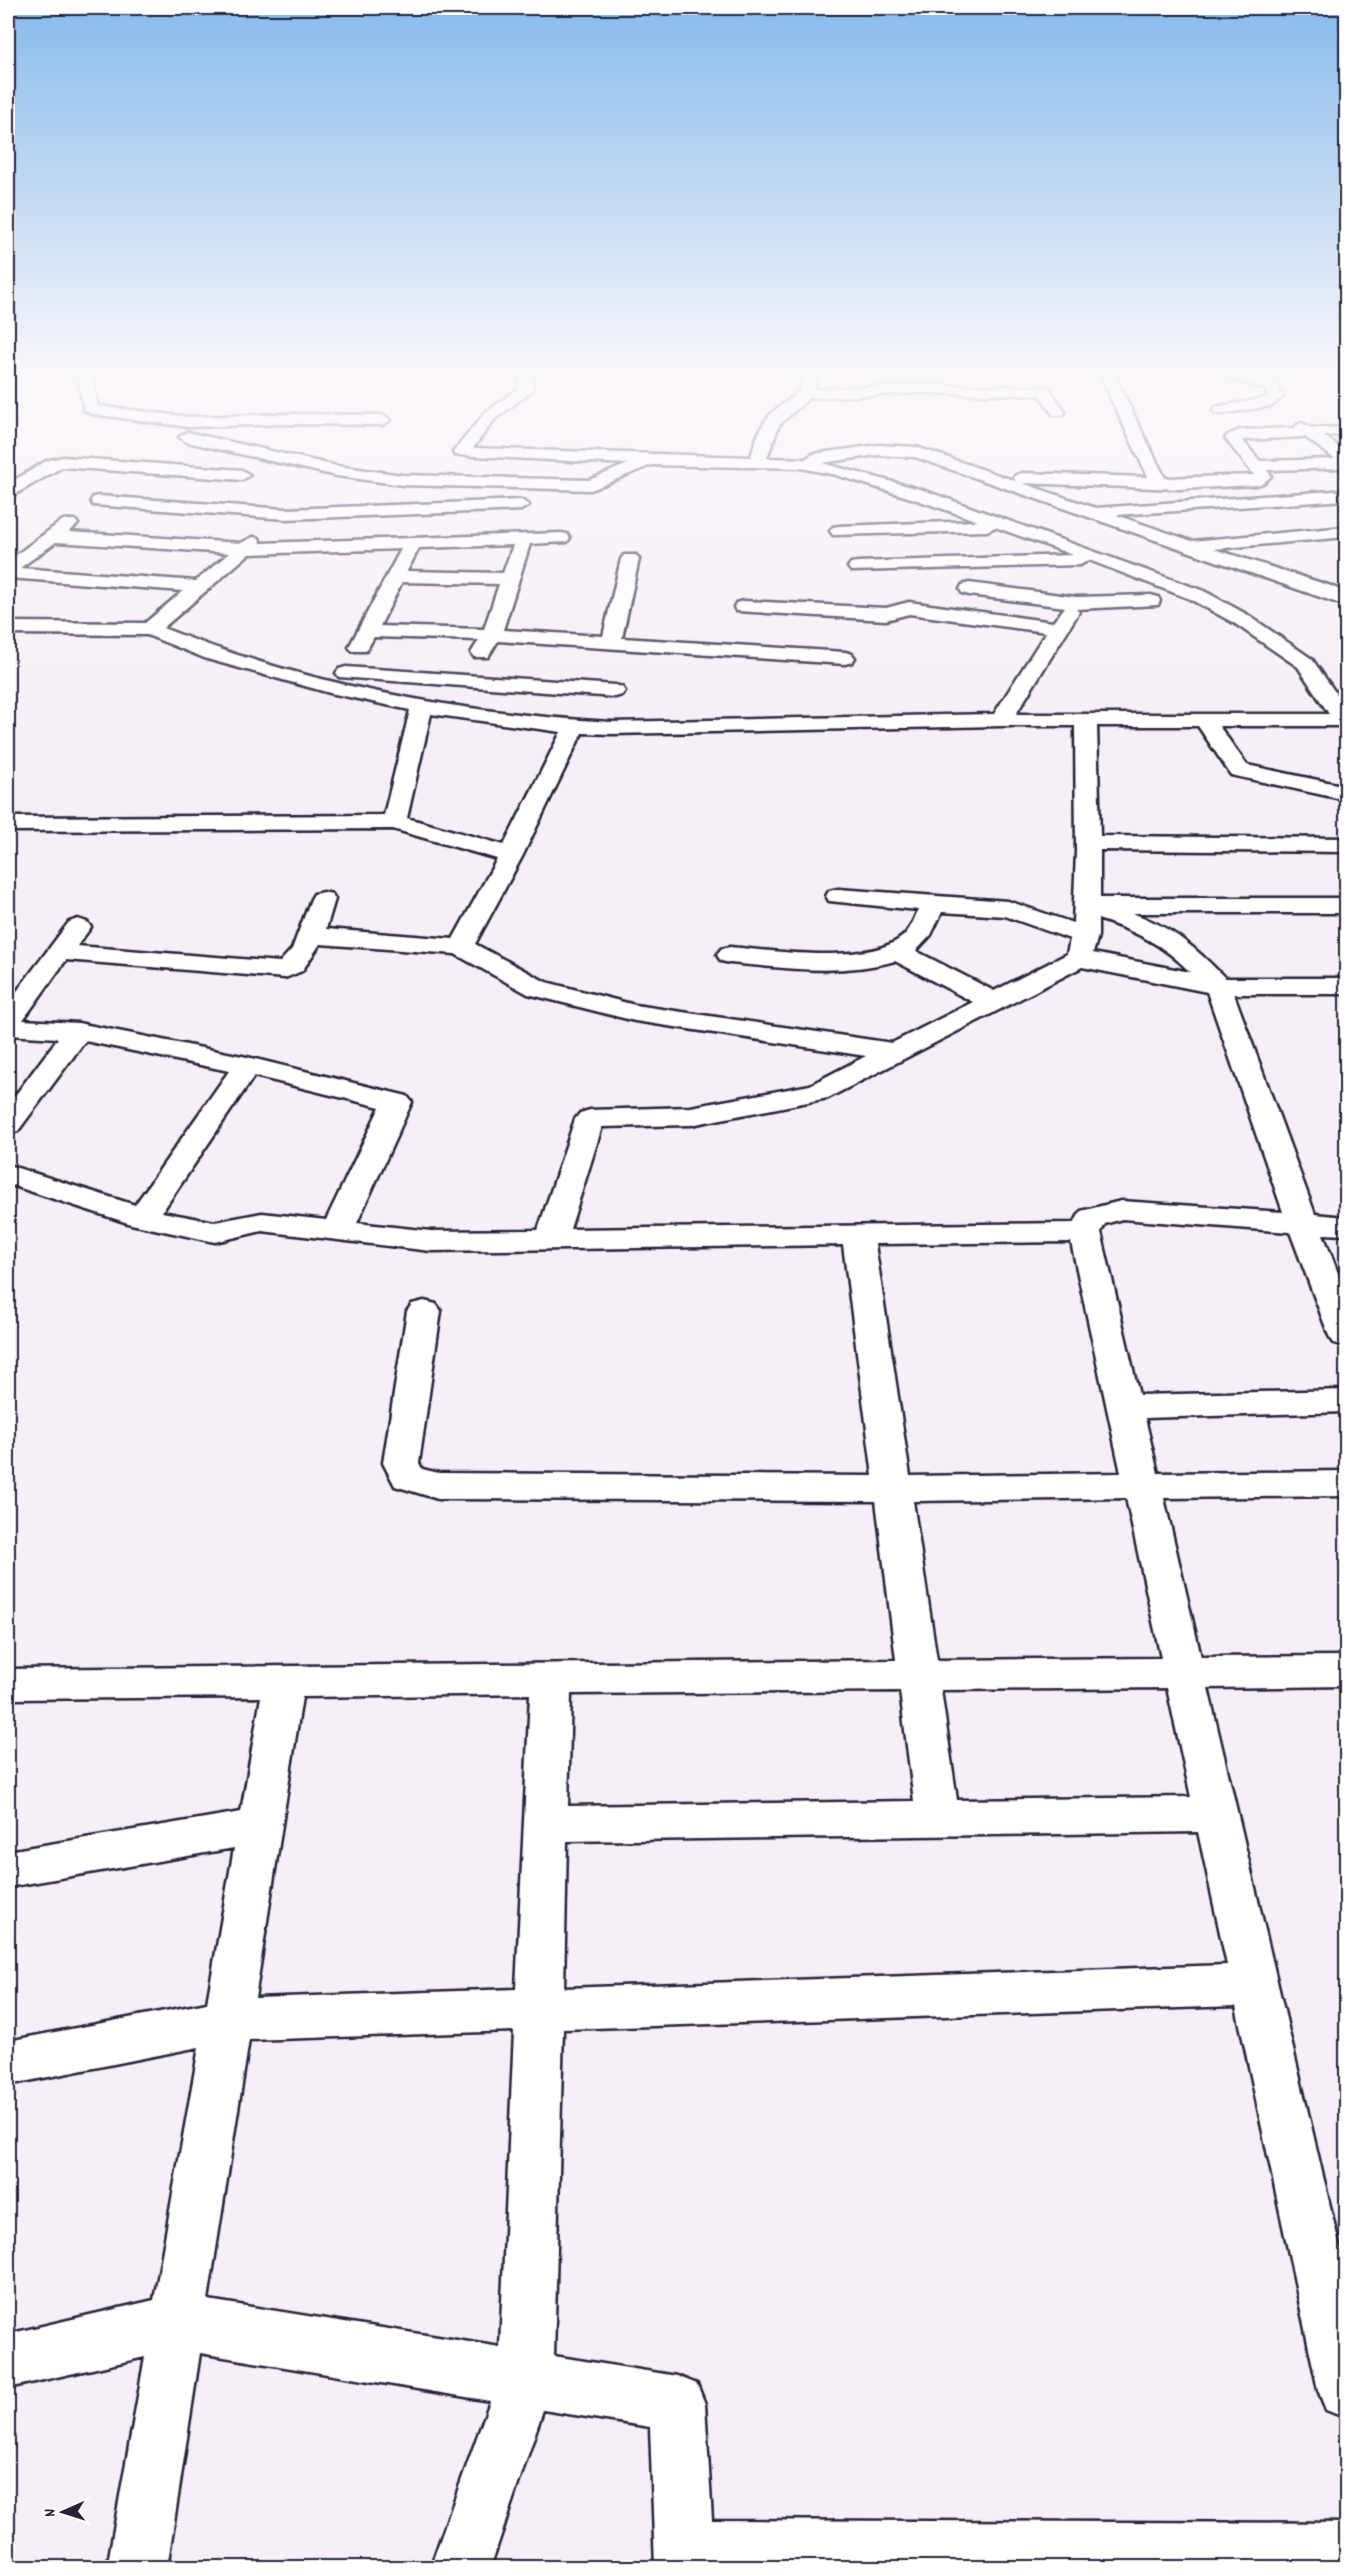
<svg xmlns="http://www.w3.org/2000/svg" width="1354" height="2575" viewBox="0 0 1354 2575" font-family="Dekko,sans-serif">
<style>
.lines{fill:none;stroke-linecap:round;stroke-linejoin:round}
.minor-casing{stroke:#22223b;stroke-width:5}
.minor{fill:#fff;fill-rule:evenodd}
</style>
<rect width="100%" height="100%" fill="#f7eff7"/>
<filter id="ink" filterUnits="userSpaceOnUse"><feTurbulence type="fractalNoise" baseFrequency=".0167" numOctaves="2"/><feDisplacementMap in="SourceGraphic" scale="12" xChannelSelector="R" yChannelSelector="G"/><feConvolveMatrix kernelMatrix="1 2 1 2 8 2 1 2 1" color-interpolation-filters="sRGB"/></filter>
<g filter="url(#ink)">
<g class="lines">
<defs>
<g id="minor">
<path d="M80 373H94L92 379 98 406 189 417 284 414 383 415 391 420 383 425 284 424 189 427 91 414 84 410 78 379Z"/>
<path d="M521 373H531L533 390 495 419 473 448 751 457C755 441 760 426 772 413 782 403 798 398 802 382L796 377 800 373C807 373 812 375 816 381L814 389 919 385 1044 387 1049 388 1065 412 1063 415H1053L1040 395 919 393 809 398 779 425 767 458 805 459 813 454 878 445 917 447 1016 481 1014 478 1016 475 1022 473 1148 477 1099 373H1113L1165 478 1254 475 1225 438 1228 435 1240 430 1295 428 1297 425 1302 423 1312 428 1346 427V435L1324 436 1346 452V468L1267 470 1271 476 1263 483 1257 485 1179 489 1022 483 1096 508 1346 490V500L1116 515 1192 541 1346 527V537L1214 549 1331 586 1346 593V606L915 457 878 455 822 463 923 490 1204 591 1248 615 1312 659 1346 708V726H1219L1247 765 1346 786V800L1231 775 1198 726H1097L1100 836 1346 838V852L1100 850V898H1346V913H1132C1172 927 1196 948 1225 978H1346V994H1234L1315 1214 1346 1217V1235L1323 1234 1346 1294V1346L1334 1343 1329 1336 1290 1232 1122 1219 1105 1224 1101 1232 1139 1395 1346 1390V1412L1145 1418 1158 1473 1346 1471V1496L1164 1498 1201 1657 1346 1656V1686L1208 1688 1346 2274V2418L1326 2410 1318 2390 1236 2006 563 2029 554 2356 677 2376 697 2384 705 2404 712 2520 1346 2523V2568H655L650 2427 543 2410 490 2568H430L490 2401 200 2353 167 2568H107L145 2357 8 2388V2334L154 2300 199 2047 8 2085V2041L207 2003 234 1848 8 1887V1851L241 1812 261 1697 8 1699V1669L896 1660 876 1501 438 1499 395 1486 383 1463 407 1311 412 1304 424 1301 436 1304 441 1311 419 1463 422 1469 439 1473 873 1476 843 1245 431 1251 262 1231 215 1242 131 1224 8 1184V1165L135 1205 229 1071 85 1041 18 1131 8 1134V1105L58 1038 8 1035V1003L69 922 78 919 87 922 91 927 77 946 280 962 292 949 311 899 314 894 323 892 332 894 335 899 326 929 453 939 497 859 393 829 8 831V817L384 815 410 710 330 693 207 659 147 635 8 634V622L145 623 183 591 8 578V561L63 520H75L78 524 69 532 241 543 253 537 259 538 261 543 561 533 567 534 570 538 567 542 530 544 503 630 603 636 621 559 624 555H636L639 559 622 638 845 652 852 654 855 658 852 662 845 664 498 641 488 657H474L471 653 479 640 374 637 366 651H352L349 647 401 549 249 554 163 628C306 685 459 713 612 722L994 714 1046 632 909 614 886 620 736 611 734 607 736 603 743 601 886 608 909 602 1053 622 1065 607 969 595 962 593 960 589 962 585 969 583 1076 597 1151 595 1158 597 1160 601 1158 605 1076 609 1079 612 1016 714H1329L1298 667 1234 623 1190 599 1089 560 1080 565 851 571 848 567 851 563 857 562 1073 555 995 527 987 531 833 535 830 531 833 527 839 526 978 521 911 498 836 475 801 468 651 465 591 490 403 485 337 476 187 442 179 437 187 432 337 466 403 475 589 480 628 464 455 455 453 452 485 413 519 388ZM1305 437 1335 459 1260 461 1242 440ZM56 542 229 553 196 581 20 568ZM513 545 503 573 407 571 419 548ZM402 582 499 584 484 629 380 626ZM431 714 561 732 504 845 407 818ZM1001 726H1075L1076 852 1073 923 1008 901 838 889 829 891 826 896 829 901 918 910C914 919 910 931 902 937 868 965 773 951 730 947L721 949 717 955 721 961 730 963C785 968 841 976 895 961L973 1002 892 1043 635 1005 546 982 475 944 523 855 582 733 612 734ZM942 912 1005 916 1070 939 1067 954 994 991 916 951 931 935ZM1098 919C1135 931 1163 944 1190 972L1093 953 1098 936ZM320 944 455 954 528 994 635 1021 866 1056 810 1085 691 1107 590 1110 580 1113 575 1119 538 1230 431 1231 357 1223 412 1102 407 1096 247 1057 78 1023 23 1020 66 960 285 978 302 971ZM1082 967 1207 992 1283 1212 1121 1201 1081 1211 1074 1223 570 1229 602 1127 691 1125 828 1098ZM254 1076 380 1107 326 1220 262 1213 215 1222 162 1212ZM1071 1242 1121 1473 910 1476 875 1244ZM1126 1498 1161 1658 937 1660 913 1501ZM1167 1688 1191 1797 957 1800 941 1690ZM900 1691 914 1801 568 1806 571 1694ZM530 1694 516 1989 255 1998 302 1697ZM1198 1832 1227 1965 564 1988 567 1841ZM514 2031 500 2347 208 2300 249 2040Z"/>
<path d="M1221 373H1244L1276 383 1283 397 1271 406 1220 414 1215 413 1213 410 1215 407 1262 399 1268 396 1265 389 1223 376Z"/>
<path d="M62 457 242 470 250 475 242 480 62 467 14 495 8 496V484L46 461Z"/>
<path d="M99 496 286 509 521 500 529 505 521 510 286 519 93 505 91 501 93 497Z"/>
<path d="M346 667 615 685 622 687 625 691 622 695 615 697 339 677 336 673 339 669Z"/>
</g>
</defs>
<use href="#minor" class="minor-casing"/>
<use href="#minor" class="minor"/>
</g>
</g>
<linearGradient id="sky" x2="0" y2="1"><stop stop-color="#87bbec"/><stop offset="0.51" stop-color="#fbf8fb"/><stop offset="1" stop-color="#fbf8fb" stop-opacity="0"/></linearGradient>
<rect width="1354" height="734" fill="url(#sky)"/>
<rect width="1354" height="2575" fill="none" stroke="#fff" stroke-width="30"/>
<rect x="15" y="15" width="1324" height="2545" fill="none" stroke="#22223b" stroke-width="2" filter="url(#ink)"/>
<g transform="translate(63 2512) rotate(267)" stroke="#ffffff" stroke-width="4.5" paint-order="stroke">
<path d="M0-4.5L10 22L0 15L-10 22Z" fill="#22223b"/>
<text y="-9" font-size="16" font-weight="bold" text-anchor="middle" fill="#22223b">N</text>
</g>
</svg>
